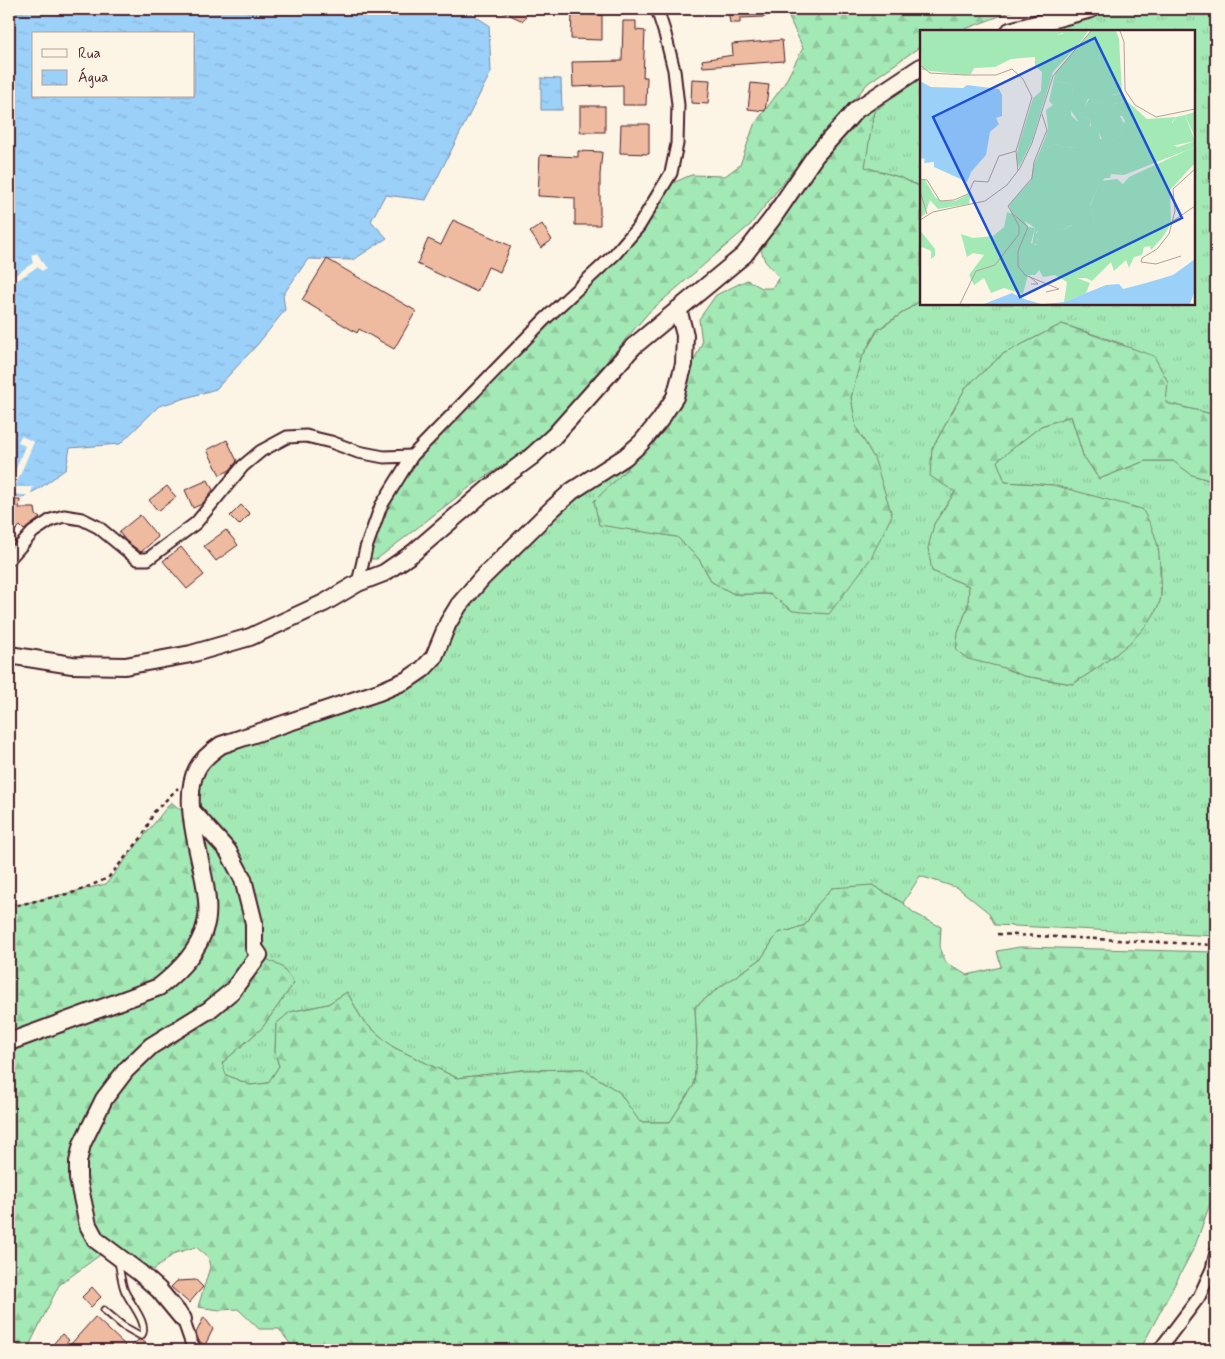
<svg xmlns="http://www.w3.org/2000/svg" width="1225" height="1359" viewBox="0 0 1225 1359" font-family="Mynerve,sans-serif">
<style>
.grass{fill:url(#grass-tufts);stroke:#768470}
.forest{fill:url(#forest-firs);stroke:#768470}
.water{fill:url(#water-ripples);stroke:#7b89a7;fill-rule:evenodd}
.pier{fill:#fcf5e5}
.building{fill:#eebba0;stroke:#4a1f2b}
.lines{fill:none;stroke-linecap:round;stroke-linejoin:round}
.lane-casing{stroke:#4a1f2b;stroke-width:9}
.street-casing{stroke:#4a1f2b;stroke-width:15}
.secondary-casing{stroke:#4a1f2b;stroke-width:20}
.path{stroke:#4a1f2b;stroke-width:2.5;stroke-dasharray:4 4;stroke-linecap:butt}
.lane{stroke:#fcf5e5;stroke-width:5.5}
.street{stroke:#fcf5e5;stroke-width:11}
.secondary{stroke:#fcf5e5;stroke-width:16}
.inset-road{fill:none;stroke:#b59f9b;stroke-width:1}
.view{fill:#1d4ed8;fill-opacity:0.15;stroke:#1d4ed8;stroke-width:2.5}
.inset-edge{fill:none;stroke:#4a1f2b;stroke-width:2.5}
</style>
<defs>
<pattern id="grass-tufts" width="24" height="20" patternUnits="userSpaceOnUse" patternTransform="scale(1.25)"><rect width="24" height="20" fill="#a3e9b5"/><path d="M3 7l-1-3M5 7V3M7 7l1-3M15 17l-1-3M17 17v-4M19 17l1-3" fill="none" stroke="#8ec79c"/></pattern>
<pattern id="forest-firs" width="22" height="20" patternUnits="userSpaceOnUse" patternTransform="scale(1.25)"><rect width="22" height="20" fill="#a3e9b5"/><path d="M5 1l3.5 6h-7zM16 11l3.5 6h-7z" fill="#8ec79c"/></pattern>
<pattern id="water-ripples" width="26" height="14" patternUnits="userSpaceOnUse" patternTransform="scale(1.25)"><rect width="26" height="14" fill="#9bd0f9"/><path d="M2 4q2-2 4 0t4 0M15 11q2-2 4 0t4 0" fill="none" stroke="#87b2d6"/></pattern>
</defs>
<rect width="100%" height="100%" fill="#fcf5e5"/>
<filter id="ink" filterUnits="userSpaceOnUse"><feTurbulence type="fractalNoise" baseFrequency=".02" numOctaves="2"/><feDisplacementMap in="SourceGraphic" scale="10" xChannelSelector="R" yChannelSelector="G"/><feConvolveMatrix kernelMatrix="1 2 1 2 8 2 1 2 1" color-interpolation-filters="sRGB"/></filter>
<g filter="url(#ink)">
<g class="grass">
<path d="M1103 9H1216V415L1166 403 1123 344 1062 324 1003 354 966 387 932 449 955 492 934 524 932 571 969 586 968 606 958 633 1001 667 1024 676 1073 684C1099 667 1154 631 1160 599 1163 587 1160 572 1160 560L1053 485 1005 482 996 461 1041 426 1071 416 1083 455 1099 479 1145 461H1174L1192 475 1216 482V936L995 925 989 913 958 888 920 876 903 903 872 885 817 905 805 925 791 930 778 933 761 959 720 987 695 1007 697 1045 694 1085 670 1122H639L619 1092 583 1069 523 1070 457 1078 393 1047 363 1021 347 992 328 1004 290 1012 276 1024 275 1053 279 1066 268 1083 250 1085 226 1075 222 1063 262 1028 294 983 259 955 198 812 195 798 206 768 219 753 415 679 464 602 574 493 650 443 624 472 641 531 677 537 699 559 712 582 734 594H770L793 611 874 458 856 427 851 398 861 359 878 330 917 303 921 297V304H1194V31H1017Z"/>
<path d="M921 72V187L899 177 864 167 874 112 880 99Z"/>
</g>
<g class="forest">
<path d="M785 9H1018L960 31H921V46L868 83 791 173 750 225 649 312 537 443 470 487 377 559H370L372 536 386 498 409 466 446 423 642 232 673 183 691 175 725 176 740 165 754 125 783 86 803 48Z"/>
<path d="M880 99 885 103 874 112 865 167 899 177 921 187V297L917 303 877 330 861 359 851 397 856 427 874 458 892 515 871 558 829 614 793 611 770 594H734L712 582 699 559 677 537 599 525 594 501 624 472 650 443 691 367 702 343 699 319 716 295 747 280 762 288H772L779 277 765 261 761 250 800 189 834 142Z"/>
<path d="M1062 324 1154 356 1168 382 1166 403 1216 415V482L1192 475 1173 461H1145L1099 479 1083 455 1071 416 1041 426 997 461 1005 482 1053 485 1142 509C1156 533 1160 547 1160 574 1160 583 1162 593 1160 601 1149 635 1102 665 1073 684L1024 676 1001 667 968 659 956 650 958 633 968 606 969 586 932 571 928 548 934 524 955 492 930 476 932 449 966 387 1003 354Z"/>
<path d="M171 802 216 838 253 887 259 955 282 967 294 983 262 1028 222 1063 226 1075 250 1085 268 1083 279 1066 275 1053 276 1024 290 1012 328 1004 347 992 363 1021 393 1047 457 1078 523 1070 583 1069 619 1092 640 1122H670L694 1085 697 1045 695 1007 720 987 761 959 778 933 791 930 805 925 817 905 832 888 872 885 903 903 914 913 941 927 940 947 946 963 967 975 1001 967 997 951 1020 947 1216 952V1187L1195 1246 1140 1350H295L279 1329H259L238 1309 220 1310 198 1307 210 1267 208 1257 196 1247 175 1253 154 1270 132 1261 115 1244 59 1285 27 1350H24L9 1337V901L18 905 106 884Z"/>
</g>
<g class="water">
<path d="M9 9H464L489 25 491 72 426 200 385 195 371 221 387 238 353 260 308 259 283 295 285 310 257 345 216 389 159 406 120 444 70 448 66 469 40 488 21 498 9 493ZM34 34H194V96H34Z"/>
<path d="M541 78 561 79 562 110H541Z"/>
</g>
<g class="pier">
<path d="M37 253 46 268 42 271 37 267 9 286V279L33 263 31 255Z"/>
<path d="M21 436 34 442 15 487H33L30 496 9 493V486L25 446 18 442Z"/>
</g>
<g class="building">
<path d="M497 9H529L523 21Z"/>
<path d="M728 9H765V17L740 18V23H730Z"/>
<path d="M572 14 602 15V40L571 39Z"/>
<path d="M623 21H636V30L645 31 643 77H647L646 105H623V85L573 87 572 62 622 61Z"/>
<path d="M782 40 784 61 703 67 702 60 733 55 732 44Z"/>
<path d="M692 79 710 80 708 104 691 103Z"/>
<path d="M751 83 769 85 765 111 748 109Z"/>
<rect x="580" y="106" width="25" height="26"/>
<path d="M621 124H649V154L620 153Z"/>
<path d="M578 151 602 152 600 175V225H575V198L538 196 540 155 578 157Z"/>
<path d="M453 220 511 246 500 272 488 267 477 292 417 264 428 239 441 245Z"/>
<path d="M542 224 552 240 541 248 530 232Z"/>
<path d="M327 259 416 311 394 349 359 329 357 333 302 300Z"/>
<path d="M227 440 237 461 230 470 220 475 207 450Z"/>
<path d="M208 480 213 490 202 504 193 508 185 490Z"/>
<path d="M167 486 176 497 158 511 149 500Z"/>
<path d="M9 500H20L19 508H35L36 515 40 518 24 530 20 526 14 532V535L9 538Z"/>
<path d="M241 505 250 514 239 525 230 516Z"/>
<path d="M140 515 158 537 141 552 126 541 119 532Z"/>
<path d="M226 530 238 545 216 561 204 546Z"/>
<path d="M181 547 204 575 187 589 163 561Z"/>
<path d="M196 1280 203 1287 189 1303 171 1287 177 1281Z"/>
<path d="M92 1287 101 1297 91 1307 82 1297Z"/>
<path d="M95 1317 125 1345 120 1350H77L70 1345Z"/>
<path d="M204 1317 213 1329 205 1345 199 1341 196 1333Z"/>
<path d="M62 1334 69 1340 61 1350H48Z"/>
<path d="M138 1340H142L154 1350H128Z"/>
</g>
<g class="lines">
<defs>
<path id="lane" d="M104 1310 123 1326 141 1336C151 1325 128 1301 124 1289 121 1280 120 1270 118 1261"/>
<g id="street">
<path d="M9 559 33 532 51 520 64 516 82 519 98 527 137 559H148L196 523 243 466 261 451 287 437 306 436 331 442 358 452 384 457 412 456"/>
<path d="M358 583 366 548 381 506 412 456 544 320 615 254 639 226 671 173 677 144 678 105 674 70 665 34 657 9"/>
<path d="M183 1319 192 1345 197 1350"/>
<path d="M1159 1350 1199 1297 1212 1269 1216 1252"/>
</g>
<g id="secondary">
<path d="M1010 31 1091 9"/>
<path d="M9 655 72 665 125 666 191 654 250 637 324 603 358 583 384 573 413 553 488 489 531 457 554 436 634 346 744 255 772 219 815 156 856 110 921 67"/>
<path d="M9 1042 159 987C180 970 200 950 206 923 209 912 207 897 205 885 200 854 181 798 197 769 202 759 211 752 221 745L379 692 407 680 423 669 434 657 448 623 459 605 482 578 552 509 572 491 625 457 641 443 660 420 675 397 684 364 685 335 678 309"/>
<path d="M183 1319 159 1290 140 1273 96 1240 88 1225 78 1179V1162L82 1144 104 1099 126 1070 151 1046 209 1010 232 991 259 955 254 948V923L243 879 228 851 192 811"/>
</g>
</defs>
<use href="#lane" class="lane-casing"/>
<use href="#street" class="street-casing"/>
<use href="#secondary" class="secondary-casing"/>
<g class="path">
<path d="M9 907 76 892 108 878 142 837 154 812 178 788"/>
<path d="M997 934 1216 945"/>
</g>
<use href="#lane" class="lane"/>
<use href="#street" class="street"/>
<use href="#secondary" class="secondary"/>
</g>
</g>
<g transform="translate(920 30)">
<rect width="275" height="275" fill="#fcf5e5"/>
<path d="M136 1H168L159 14 142 3 138 5ZM171 1H196L199 9 202 63 168 69 165 76V86L171 91 170 96 179 102 180 109 192 110 201 104 205 91 202 86 183 83 177 86 174 84 178 76 181 73 189 79 194 74 207 71 227 89 256 87 252 92V115L258 117 275 111V117L204 145 191 144 190 148H185L179 154 170 175 174 192 151 195 143 200 121 199 116 202 118 213 112 215 115 198 91 182 89 175 111 150 113 137 127 104 126 118 137 114 144 118 157 117 158 91 150 79 153 58 147 52 138 53 135 43ZM275 82V107L265 85Z" fill="#a3e9b5"/>
<path d="M0 1H136L138 5 150 2 158 11 159 14 133 42 112 111 99 137 96 128 99 114 113 68 121 61 122 42 115 36V27L91 29 75 37 54 38 51 44 46 45 2 40ZM135 43 138 53 147 52 153 57 151 85 164 98 162 115 157 117 144 118 137 114 126 118 124 115 128 98 126 80 133 75 129 71ZM188 60 193 65 202 63 207 71 194 74 189 80 181 73 174 84 197 81 205 95 199 108 183 112 179 102 171 100V91L165 86V76L174 61ZM265 85 275 111 252 116 246 105 248 100 256 87ZM272 118 275 119V133L250 160 251 194 242 208 231 220 230 216 224 217 222 225 214 227 209 238 206 230 194 241 191 232 172 251 166 248H157L170 253 166 263 144 272 147 252 135 245 123 247 119 240 115 245H108L103 264 84 258 71 263 64 248 54 255 49 245 64 225 53 223 47 227 41 204 53 208 73 206 84 197 87 182 103 188 108 197 115 198 111 213 116 215 118 210 115 205 122 196 143 200 159 191 174 192 170 176 180 151 197 149 203 154 209 147ZM0 150H5L15 167 22 171H35L51 163 49 174 18 179 10 170 5 184 0 188ZM0 200 15 219V226L11 229V221L2 217 0 220Z" fill="#a3e9b5"/>
<path d="M0 51 11 57 43 58 47 55 79 59 82 65V86L76 88 79 94 70 102 66 125 51 142 47 152 14 137V132L4 133 5 129 0 128ZM275 229V260L270 274H124L144 272 186 255 199 254 203 259 226 253 253 245ZM92 263 104 269 121 274H64Z" fill="#9bd0f9"/>
<path class="inset-road" d="M200 1 204 12 205 60 215 75 236 87 275 79M0 35 10 43 45 45H76L92 39 103 49 112 67 96 121 98 141M0 149 7 150 20 171 34 170 48 164 54 151 68 152 79 126 96 121M0 161 7 184M92 183 108 197 98 221V236L105 245 139 259 126 262M0 190 13 182 65 171 87 155 100 138 112 113 133 46 171 1M253 191 275 176M261 226 236 234 221 232 222 228 237 219 249 204 255 181 253 159 275 139M109 246 118 254H111M40 274 56 241 75 235 99 204V196L88 176 112 148 114 132 127 100 122 84"/>
<path class="view" d="M175 8 262 188 100 267 13 87Z"/>
<rect width="275" height="275" class="inset-edge"/>
</g>
<rect width="1225" height="1359" fill="none" stroke="#fcf5e5" stroke-width="30"/>
<rect x="15" y="15" width="1195" height="1329" fill="none" stroke="#4a1f2b" stroke-width="2" filter="url(#ink)"/>
<rect x="32" y="32" width="162" height="65" fill="#fcf5e5" stroke="#b59f9b"/>
<rect x="42" y="49" width="25" height="8" fill="#fcf5e5" stroke="#b59f9b"/>
<text x="78" y="58" font-size="15" fill="#4a1f2b">Rua</text>
<rect x="42" y="70" width="25" height="15" fill="url(#water-ripples)" stroke="#b59f9b"/>
<text x="78" y="82" font-size="15" fill="#4a1f2b">Água</text>
</svg>
